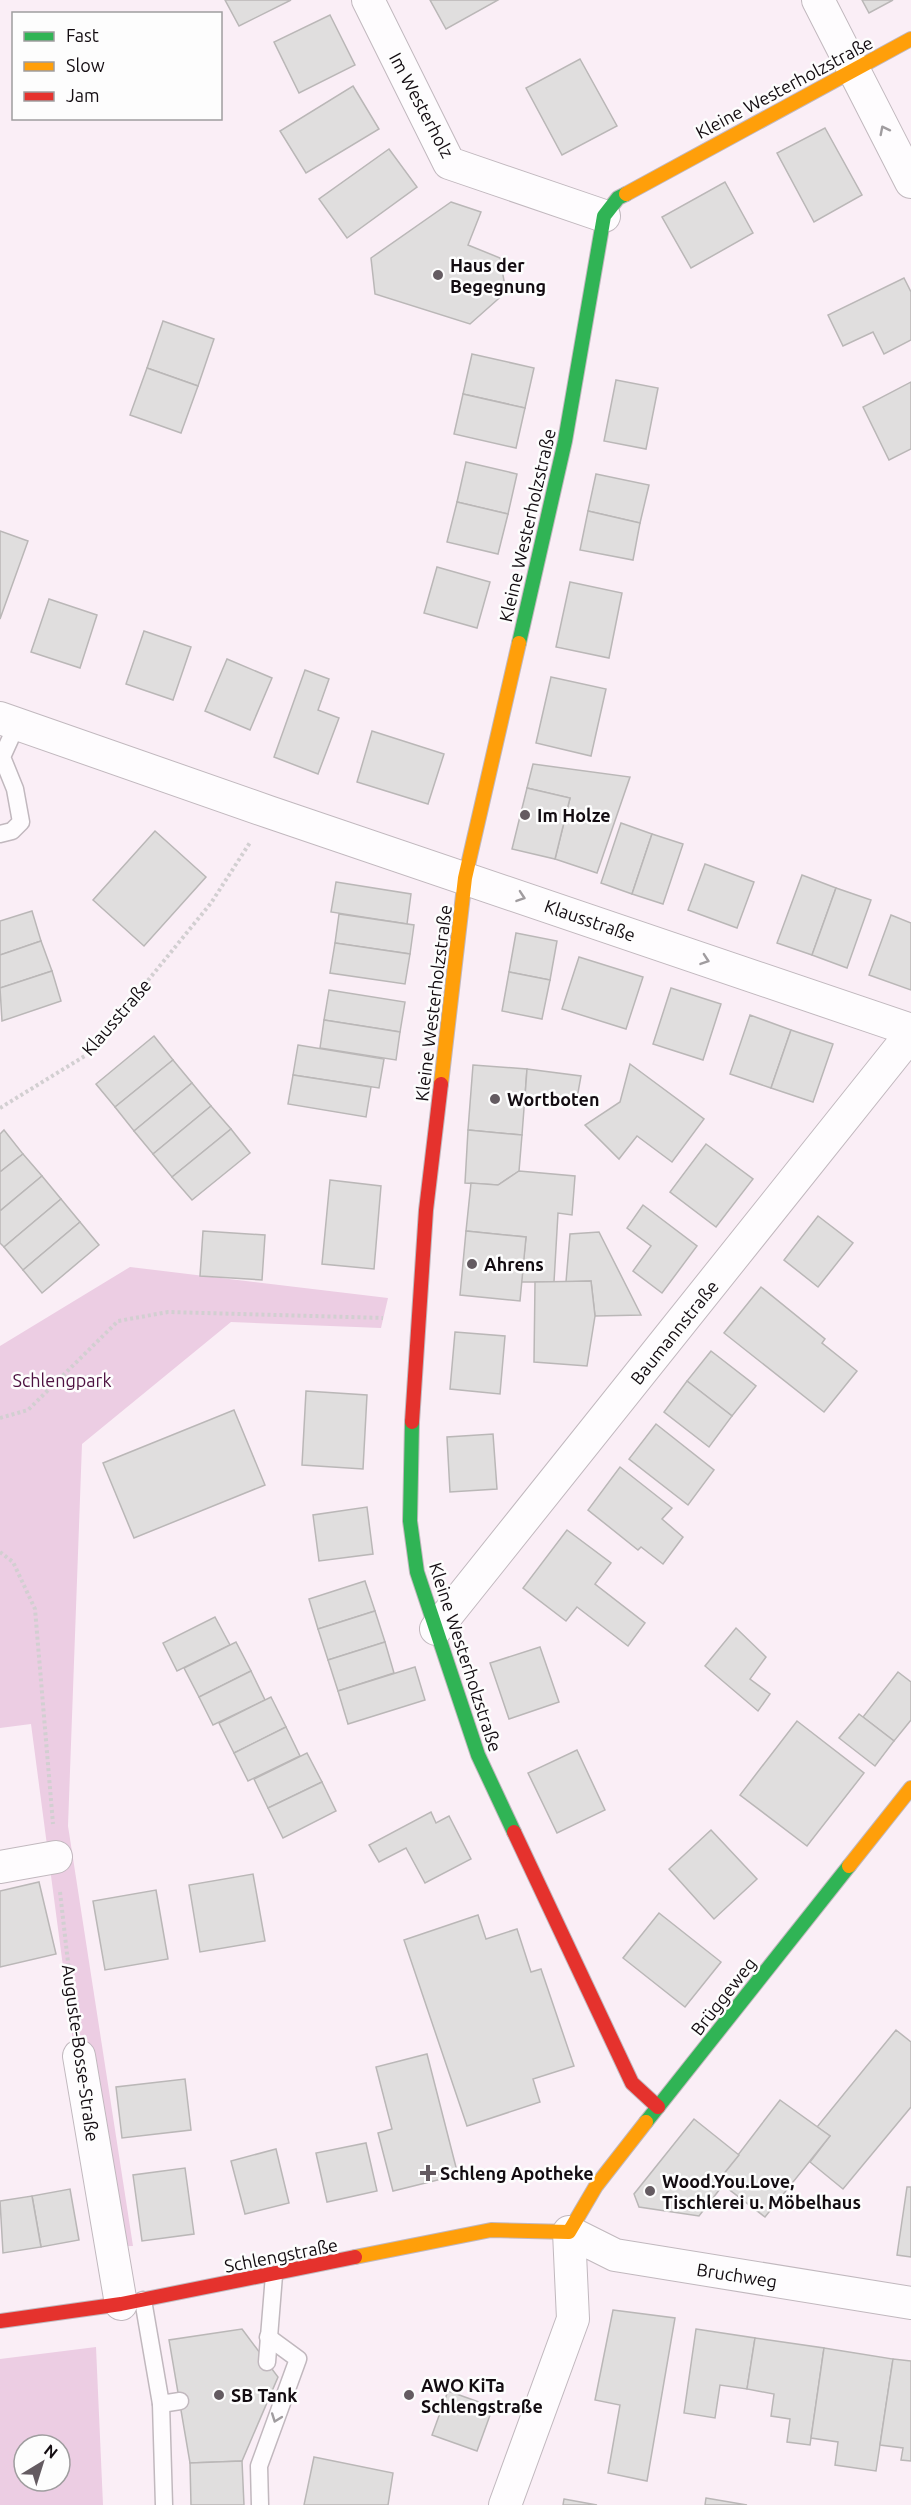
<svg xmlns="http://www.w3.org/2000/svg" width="911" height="2505" viewBox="0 0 911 2505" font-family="Ubuntu,sans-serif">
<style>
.green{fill:#eccde3;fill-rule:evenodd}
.building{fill:#e0dede;stroke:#bab7b7;stroke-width:1.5}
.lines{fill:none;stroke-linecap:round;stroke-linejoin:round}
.lane-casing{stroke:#c1b8be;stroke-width:19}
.street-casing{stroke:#c1b8be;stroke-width:34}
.fast-casing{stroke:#c1b8be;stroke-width:16}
.slow-casing{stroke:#c1b8be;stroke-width:16}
.jam-casing{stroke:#c1b8be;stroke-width:16}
.path{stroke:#d2cfd1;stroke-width:4;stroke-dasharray:3 3;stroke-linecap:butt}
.lane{stroke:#fefcfe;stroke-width:16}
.street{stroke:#fefcfe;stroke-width:32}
.fast{stroke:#30b455;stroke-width:14}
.slow{stroke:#ff9f0a;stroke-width:14}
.jam{stroke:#e5322d;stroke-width:14}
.oneway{stroke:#a09c9f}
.poi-dot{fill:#645b61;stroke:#fdfdfd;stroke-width:2}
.labels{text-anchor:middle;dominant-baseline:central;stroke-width:5;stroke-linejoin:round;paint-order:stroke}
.street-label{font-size:18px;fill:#130c11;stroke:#fdfdfd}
.poi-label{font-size:18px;font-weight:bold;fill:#130c11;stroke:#fdfdfd;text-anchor:start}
.park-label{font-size:18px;fill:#4d1141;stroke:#fdfdfd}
</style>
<rect width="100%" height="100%" fill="#faeef6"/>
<g class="green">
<path d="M130 1267 388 1298 381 1328 231 1322 82 1444 68 1826 133 2246 100 2247 31 1724 0 1728V1346Z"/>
<path d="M96 2347 103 2505H0V2359ZM24 2445H60V2481H24Z"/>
</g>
<g class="building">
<path d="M225 0H291L239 26Z"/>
<path d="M430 0H498L446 29Z"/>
<path d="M862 0H893L869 13Z"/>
<path d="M330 15 355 65 299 93 274 42Z"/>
<path d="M580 59 617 126 562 155 526 88Z"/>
<path d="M353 86 379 129 306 173 280 131Z"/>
<path d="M825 128 862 195 814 222 777 153Z"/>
<path d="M389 149 417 187 347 238 319 199Z"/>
<path d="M725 182 753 233 691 268 662 217Z"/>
<path d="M451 202 481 212 468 245 500 258 506 292 470 324 375 294 371 258Z"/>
<path d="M904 278 911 292V340L884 354 873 332 843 346 828 315Z"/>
<path d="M163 321 214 339 198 386 147 368Z"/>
<path d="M472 354 534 368 525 408 463 394Z"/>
<path d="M147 368 198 386 181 433 130 415Z"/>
<path d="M616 380 658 388 646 449 604 441Z"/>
<path d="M911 382V449L889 460 863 407Z"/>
<path d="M463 394 525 408 516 448 454 434Z"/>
<path d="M466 462 517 474 508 514 457 502Z"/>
<path d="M596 474 649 485 640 523 588 511Z"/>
<path d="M457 502 508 514 498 554 447 542Z"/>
<path d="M588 511 640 523 633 560 580 550Z"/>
<path d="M0 531 28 541 0 619Z"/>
<path d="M437 567 490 582 477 628 424 613Z"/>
<path d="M570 582 622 593 609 658 556 647Z"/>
<path d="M49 599 97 615 80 668 31 652Z"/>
<path d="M144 631 191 647 173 700 126 684Z"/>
<path d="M227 659 272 678 250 730 205 711Z"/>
<path d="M305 670 329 679 318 710 339 718 318 774 274 757Z"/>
<path d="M551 677 606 689 591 756 536 743Z"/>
<path d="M372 731 444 754 428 804 357 782Z"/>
<path d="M533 764 630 777 597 873 555 859 570 798 527 788Z"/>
<path d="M527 788 570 798 555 859 512 849Z"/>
<path d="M621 823 652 834 632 894 601 883Z"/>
<path d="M155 831 206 877 144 946 93 900Z"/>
<path d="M652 834 683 844 663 904 632 894Z"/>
<path d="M705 864 754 882 737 928 688 910Z"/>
<path d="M802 875 836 888 812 955 777 943Z"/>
<path d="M336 882 411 894 407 924 331 912Z"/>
<path d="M836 888 871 900 847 968 812 955Z"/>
<path d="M32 911 41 941 0 955V921Z"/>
<path d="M339 914 414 925 410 954 335 943Z"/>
<path d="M891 915 911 923V990L869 975Z"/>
<path d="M516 933 557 941 550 980 509 972Z"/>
<path d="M41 941 52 971 0 988V955Z"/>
<path d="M335 943 410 954 405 984 330 973Z"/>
<path d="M579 957 643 977 626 1029 562 1009Z"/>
<path d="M52 971 61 1001 2 1021 0 988Z"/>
<path d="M509 972 550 980 542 1019 502 1011Z"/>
<path d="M671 988 721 1004 703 1060 653 1044Z"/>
<path d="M329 990 405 1002 400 1032 324 1020Z"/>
<path d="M750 1015 791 1030 771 1088 730 1074Z"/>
<path d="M324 1020 400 1032 396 1060 320 1048Z"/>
<path d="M791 1030 833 1044 813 1102 771 1088Z"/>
<path d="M154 1036 173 1060 115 1107 96 1084Z"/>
<path d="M298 1045 384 1059 379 1088 293 1075Z"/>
<path d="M173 1060 192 1083 134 1131 115 1107Z"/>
<path d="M630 1064 704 1119 672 1162 637 1136 619 1159 585 1125 620 1102Z"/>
<path d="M473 1065 527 1069 522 1135 468 1130Z"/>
<path d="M527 1069 581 1076 576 1104 525 1097Z"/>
<path d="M293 1075 371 1087 366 1117 288 1104Z"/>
<path d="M192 1083 211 1106 153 1154 134 1131Z"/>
<path d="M211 1106 231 1129 172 1177 153 1154Z"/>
<path d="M231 1129 250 1153 192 1200 172 1177Z"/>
<path d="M4 1130 23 1154 0 1172V1134Z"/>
<path d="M468 1130 522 1135 519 1171 498 1185 465 1183Z"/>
<path d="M706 1144 753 1179 716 1227 670 1192Z"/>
<path d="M23 1154 42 1176 0 1211V1172Z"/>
<path d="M519 1171 575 1176 572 1215 558 1213 554 1282H521L526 1237 466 1231 471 1183 498 1185Z"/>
<path d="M42 1176 61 1199 4 1247 0 1243V1211Z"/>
<path d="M330 1180 381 1186 374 1269 322 1264Z"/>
<path d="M61 1199 80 1222 23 1270 4 1247Z"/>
<path d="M643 1205 697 1246 662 1293 633 1271 651 1246 627 1228Z"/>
<path d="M818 1216 853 1243 818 1287 784 1260Z"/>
<path d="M80 1222 99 1245 42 1293 23 1270Z"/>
<path d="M203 1231 265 1235 262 1280 200 1276Z"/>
<path d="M466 1231 526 1237 520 1301 460 1295Z"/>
<path d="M599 1232 641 1315 595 1316 591 1281 566 1282 570 1234Z"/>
<path d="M591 1281 595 1316 587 1366 534 1362 535 1282Z"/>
<path d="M761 1287 825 1339 822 1343 857 1371 824 1412 724 1333Z"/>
<path d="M455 1332 505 1336 500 1394 450 1389Z"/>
<path d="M711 1351 756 1386 732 1416 687 1381Z"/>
<path d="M687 1381 732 1416 709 1447 664 1412Z"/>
<path d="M306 1391 367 1395 363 1469 302 1465Z"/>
<path d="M234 1410 265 1485 134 1538 103 1463Z"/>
<path d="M656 1424 714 1470 688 1505 629 1459Z"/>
<path d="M493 1434 497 1489 450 1492 447 1437Z"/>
<path d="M620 1467 672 1508 662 1519 683 1537 663 1564 641 1547 638 1550 588 1510Z"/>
<path d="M367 1507 373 1554 319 1561 313 1515Z"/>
<path d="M567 1530 611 1563 595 1584 645 1623 628 1646 577 1607 566 1621 523 1588Z"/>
<path d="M365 1581 375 1611 318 1629 309 1599Z"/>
<path d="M375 1611 385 1642 328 1660 318 1629Z"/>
<path d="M215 1617 230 1645 177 1671 163 1643Z"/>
<path d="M736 1628 766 1657 750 1679 770 1694 758 1711 705 1666Z"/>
<path d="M236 1642 251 1671 199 1697 184 1668Z"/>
<path d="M385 1642 394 1673 338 1691 328 1660Z"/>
<path d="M540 1647 559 1702 509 1719 490 1663Z"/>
<path d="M415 1667 425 1700 348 1724 338 1691Z"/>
<path d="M251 1671 265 1700 213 1725 199 1697Z"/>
<path d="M898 1672 911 1682V1720L894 1741 863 1717Z"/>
<path d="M271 1697 286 1727 234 1753 219 1723Z"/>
<path d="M859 1714 894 1741 875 1766 839 1738Z"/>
<path d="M797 1721 864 1773 807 1846 740 1795Z"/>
<path d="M286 1727 300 1756 248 1781 234 1753Z"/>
<path d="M577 1750 605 1810 557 1833 528 1773Z"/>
<path d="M307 1753 322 1782 268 1808 254 1779Z"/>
<path d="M322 1782 336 1811 283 1838 268 1808Z"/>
<path d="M431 1812 436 1823 449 1816 471 1859 425 1883 406 1848 379 1862 369 1845Z"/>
<path d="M711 1830 757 1879 714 1919 669 1869Z"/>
<path d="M253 1874 265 1941 200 1952 189 1885Z"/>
<path d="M39 1882 56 1954 0 1967V1891Z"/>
<path d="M156 1890 168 1959 105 1970 93 1901Z"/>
<path d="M659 1913 721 1962 685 2007 623 1958Z"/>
<path d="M478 1915 486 1939 517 1929 531 1972 541 1969 574 2066 533 2079 540 2102 467 2126 404 1940Z"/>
<path d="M896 2030 911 2042V2107L843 2189 810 2162 830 2136 817 2127Z"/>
<path d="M427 2054 458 2175 393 2191 378 2133 392 2129 376 2067Z"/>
<path d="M185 2079 191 2130 122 2138 116 2087Z"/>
<path d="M780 2100 830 2136 765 2217 718 2181Z"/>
<path d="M694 2119 739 2155 718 2181 723 2185 699 2216 639 2207 634 2194Z"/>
<path d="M366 2143 377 2191 327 2202 316 2153Z"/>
<path d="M276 2149 289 2203 245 2214 231 2161Z"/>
<path d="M185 2168 194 2234 142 2241 133 2175Z"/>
<path d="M907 2187H911V2257L897 2255Z"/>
<path d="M70 2189 79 2240 41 2247 32 2196Z"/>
<path d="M32 2196 41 2247 3 2253 0 2201Z"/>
<path d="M613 2310 675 2318 647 2481 608 2473 620 2405 595 2400Z"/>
<path d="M242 2329 278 2377 242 2461 190 2463 169 2340Z"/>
<path d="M696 2329 755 2338 747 2389 720 2385 715 2418 684 2413Z"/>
<path d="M755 2338 824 2348 810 2445 787 2442 790 2419 771 2416 774 2394 747 2389Z"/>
<path d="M824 2348 893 2359 876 2471 835 2465 838 2442 811 2438Z"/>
<path d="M893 2359 911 2361V2461L901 2460 903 2448 880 2445Z"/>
<path d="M448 2391 493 2407 477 2451 432 2435Z"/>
<path d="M314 2457 393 2473 388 2505H304Z"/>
<path d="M242 2461 244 2505H191L190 2463Z"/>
<path d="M706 2498 747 2505H705Z"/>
<path d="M564 2499 597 2505H563Z"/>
</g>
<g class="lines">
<defs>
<g id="lane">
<path d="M0 834 12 831 21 822 15 789 2 757 17 724"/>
<path d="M143 2300 161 2404 180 2401"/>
<path d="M267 2362 274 2275"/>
<path d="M161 2404 164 2505"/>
<path d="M260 2505 259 2466 298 2359 268 2337"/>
</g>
<g id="street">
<path d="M368 0 449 163 604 216"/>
<path d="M818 0 911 182"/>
<path d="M0 718 269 812 911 1030"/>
<path d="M436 1629 911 1034"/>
<path d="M0 1867 56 1857"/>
<path d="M79 2056 121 2304"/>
<path d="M505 2505 573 2319 569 2232 615 2255 911 2303"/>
</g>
<g id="fast">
<path d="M519 643 565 441 604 216 618 198 626 194"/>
<path d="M412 1422 410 1521 417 1572 478 1755 514 1832"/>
<path d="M646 2122 849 1866"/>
</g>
<g id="slow">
<path d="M626 194 911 39"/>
<path d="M441 1084 465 878 519 643"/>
<path d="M849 1866 911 1788"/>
<path d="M355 2257 491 2230 569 2232 596 2186 646 2122"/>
</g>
<g id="jam">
<path d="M412 1422 426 1210 441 1084"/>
<path d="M514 1832 632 2083 658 2107"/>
<path d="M0 2321 121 2304 355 2257"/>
</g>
</defs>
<use href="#lane" class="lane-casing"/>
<use href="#street" class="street-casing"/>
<use href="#fast" class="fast-casing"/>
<use href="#slow" class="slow-casing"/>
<use href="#jam" class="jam-casing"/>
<g class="path">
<path d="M0 1108 88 1054 211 903 251 841"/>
<path d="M0 1418 28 1410 118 1321 168 1312 383 1318"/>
<path d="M0 1552 13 1562 35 1609 53 1824"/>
<path d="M60 1892 75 2024"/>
</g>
<use href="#lane" class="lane"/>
<use href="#street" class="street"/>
<use href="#fast" class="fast"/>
<use href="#slow" class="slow"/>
<use href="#jam" class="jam"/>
</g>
<defs><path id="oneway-chevron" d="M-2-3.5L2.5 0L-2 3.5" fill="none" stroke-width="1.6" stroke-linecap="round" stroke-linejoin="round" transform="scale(1.5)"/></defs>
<g class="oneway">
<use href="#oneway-chevron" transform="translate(884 130) rotate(-117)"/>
<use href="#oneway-chevron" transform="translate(521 897) rotate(19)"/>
<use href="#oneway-chevron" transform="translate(705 960) rotate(19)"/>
<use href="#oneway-chevron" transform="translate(276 2418) rotate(110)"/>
</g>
<g class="poi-dot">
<circle cx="438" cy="275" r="6"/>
<circle cx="525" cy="815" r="6"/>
<circle cx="495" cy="1099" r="6"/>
<circle cx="472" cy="1264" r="6"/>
<path d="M425 2164h6v6h6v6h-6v6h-6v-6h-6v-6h6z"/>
<circle cx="650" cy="2191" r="6"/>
<circle cx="219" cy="2395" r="6"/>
<circle cx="409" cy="2395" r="6"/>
</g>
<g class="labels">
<g class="street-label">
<text transform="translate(784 87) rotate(-28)">Kleine Westerholzstraße</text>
<text transform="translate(422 105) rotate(62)">Im Westerholz</text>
<text transform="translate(527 525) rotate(-77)">Kleine Westerholzstraße</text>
<text transform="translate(590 920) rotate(19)">Klausstraße</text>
<text transform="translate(433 1003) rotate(-83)">Kleine Westerholzstraße</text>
<text transform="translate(116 1017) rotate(-49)">Klausstraße</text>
<text transform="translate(674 1332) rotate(-51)">Baumannstraße</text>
<text transform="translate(466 1657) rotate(72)">Kleine Westerholzstraße</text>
<text transform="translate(723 1996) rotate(-52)">Brüggeweg</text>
<text transform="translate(81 2053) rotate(82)">Auguste-Bosse-Straße</text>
<text transform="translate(281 2255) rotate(-11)">Schlengstraße</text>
<text transform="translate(737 2275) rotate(9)">Bruchweg</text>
</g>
<g class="poi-label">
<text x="450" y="265">Haus der<tspan x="450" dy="21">Begegnung</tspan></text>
<text x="537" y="815">Im Holze</text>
<text x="507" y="1099">Wortboten</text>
<text x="484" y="1264">Ahrens</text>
<text x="440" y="2173">Schleng Apotheke</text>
<text x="662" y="2181">Wood.You.Love,<tspan x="662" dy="21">Tischlerei u. Möbelhaus</tspan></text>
<text x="421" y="2385">AWO KiTa<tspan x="421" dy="21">Schlengstraße</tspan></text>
<text x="231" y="2395">SB Tank</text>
</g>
<g class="park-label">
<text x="62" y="1380">Schlengpark</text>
</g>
</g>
<rect x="12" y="12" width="210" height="108" fill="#fdfdfd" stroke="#9f9d9f" stroke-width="1.5"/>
<rect x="24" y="32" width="30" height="9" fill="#30b455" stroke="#9f9d9f" stroke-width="1.5"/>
<text x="66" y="42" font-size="18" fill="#130c11">Fast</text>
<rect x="24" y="62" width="30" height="9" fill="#ff9f0a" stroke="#9f9d9f" stroke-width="1.5"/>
<text x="66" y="72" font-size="18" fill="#130c11">Slow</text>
<rect x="24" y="92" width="30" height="9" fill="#e5322d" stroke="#9f9d9f" stroke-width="1.5"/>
<text x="66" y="102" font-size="18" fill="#130c11">Jam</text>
<g transform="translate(42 2463) rotate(38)"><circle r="28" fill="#fdfdfd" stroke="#9f9d9f" stroke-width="1.5"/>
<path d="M0-4.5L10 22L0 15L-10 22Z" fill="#645b61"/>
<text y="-9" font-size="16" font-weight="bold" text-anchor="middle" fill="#130c11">N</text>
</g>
</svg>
